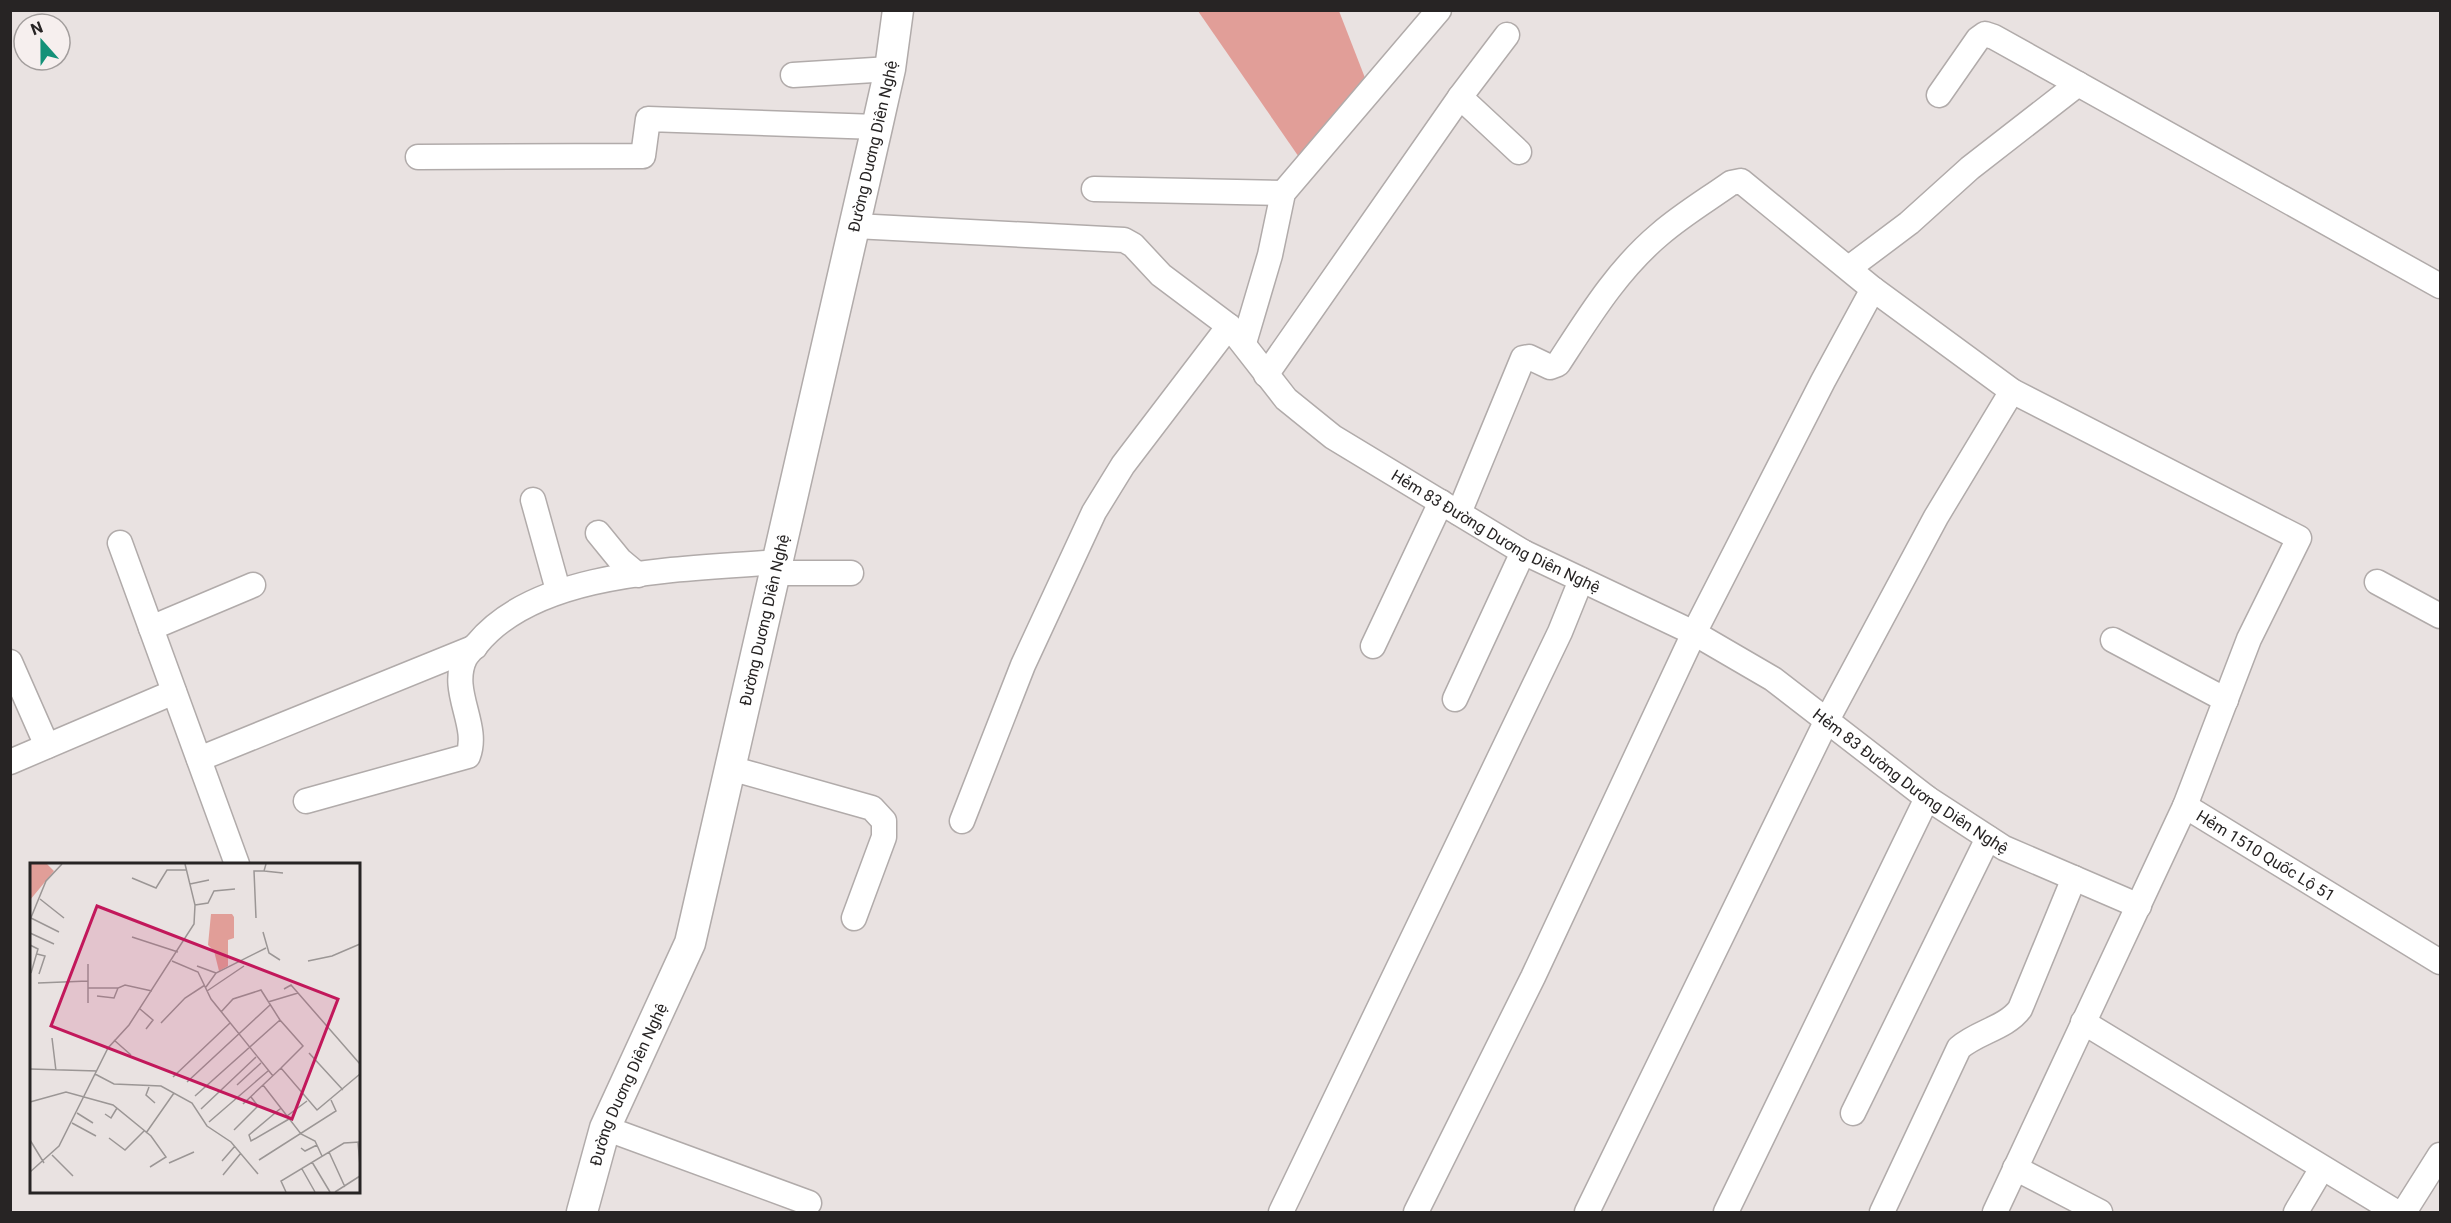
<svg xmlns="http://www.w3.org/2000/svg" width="2451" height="1223" viewBox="0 0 2451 1223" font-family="Roboto,sans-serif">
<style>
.green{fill:#e19e98}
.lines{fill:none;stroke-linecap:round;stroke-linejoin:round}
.minor-casing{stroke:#b1abaa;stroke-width:27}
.tertiary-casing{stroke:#b1abaa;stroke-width:33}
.minor{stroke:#fff;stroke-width:24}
.tertiary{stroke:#fff;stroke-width:30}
.labels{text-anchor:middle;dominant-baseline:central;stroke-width:6;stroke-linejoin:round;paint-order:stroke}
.street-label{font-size:16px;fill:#272424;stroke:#f6efee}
.inset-road{fill:none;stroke:#9b9695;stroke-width:1.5}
.view{fill:#c2185b;fill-opacity:0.15;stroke:#c2185b;stroke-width:3}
.inset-edge{fill:none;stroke:#272424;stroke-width:3}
</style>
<rect width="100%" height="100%" fill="#e9e2e1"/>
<path class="green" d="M1198 11H1339L1367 83 1301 160Z"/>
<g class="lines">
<defs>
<g id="minor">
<path d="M793 75 890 69"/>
<path d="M1939 95 1978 39 1985 34 1994 37 2440 286"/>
<path d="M1460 97 1519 152"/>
<path d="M418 157 643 156 648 119 877 127"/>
<path d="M1094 189 1283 193"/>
<path id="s1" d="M855 226 1124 240 1133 245 1161 275 1229 326 1286 399 1333 437 1523 552 1694 633 1773 679 1927 798 2004 848 2139 906"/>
<path d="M1849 268 1909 223 1970 168 2078 84"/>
<path d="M1244 343 1270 255 1283 193 1439 10"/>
<path d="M1266 375 1460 97 1507 35"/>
<path d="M533 500 558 590"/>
<path d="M1459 513 1523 358 1529 357 1550 367 1558 364C1588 318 1617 270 1660 234 1682 215 1707 200 1731 183L1741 181 1873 289 2012 391 2299 538 2249 639 2185 806"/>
<path d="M598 533 620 560 638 575"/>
<path d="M120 543 237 864"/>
<path d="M775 573H851"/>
<path d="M2377 582 2440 616"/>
<path d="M151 628 253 585"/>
<path d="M2113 640 2226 700"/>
<path d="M1373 646 1441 502"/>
<path d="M10 662 47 746"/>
<path d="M1455 699 1523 552"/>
<path d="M199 759 475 647"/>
<path d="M10 762 174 692"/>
<path d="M730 768 872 808 884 821V837L854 918"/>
<path d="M306 801 468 756C480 725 449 691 465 658 468 653 473 648 477 644 539 568 687 570 777 562"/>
<path d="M962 821 1023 665 1094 512 1123 465 1229 326"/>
<path d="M2083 1022 2396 1212"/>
<path d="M1853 1113 1988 838"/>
<path d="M605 1128 809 1203"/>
<path d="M2015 1168 2100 1212"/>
<path d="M1281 1212 1560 632 1581 580"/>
<path d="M1416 1212 1533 977 1694 633 1823 381 1873 289"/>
<path d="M1587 1212 1827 720 1936 517 2012 391"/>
<path d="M1726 1212 1927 798"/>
<path d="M1882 1212 1959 1048C1977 1032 2006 1028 2020 1009L2074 878"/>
<path id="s2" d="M1995 1212 2185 806 2440 962"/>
<path d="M2296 1212 2322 1168"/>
<path d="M2404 1212 2440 1155"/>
</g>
<g id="tertiary">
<path id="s3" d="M582 1212 605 1128 690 943 877 127 890 69 898 10"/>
</g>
</defs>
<use href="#minor" class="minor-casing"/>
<use href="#tertiary" class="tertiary-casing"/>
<use href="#minor" class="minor"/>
<use href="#tertiary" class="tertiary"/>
</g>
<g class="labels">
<g class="street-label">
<text stroke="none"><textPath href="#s3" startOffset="1108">Đường Duơng Diên Nghệ</textPath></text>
<text stroke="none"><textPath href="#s1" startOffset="747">Hẻm 83 Đường Dương Diên Nghệ</textPath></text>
<text stroke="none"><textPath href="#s3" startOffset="622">Đường Duơng Diên Nghệ</textPath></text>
<text stroke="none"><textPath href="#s1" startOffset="1233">Hẻm 83 Đường Dương Diên Nghệ</textPath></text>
<text stroke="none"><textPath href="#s2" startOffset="543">Hẻm 1510 Quốc Lộ 51</textPath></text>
<text stroke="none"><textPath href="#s3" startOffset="136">Đường Duơng Diên Nghệ</textPath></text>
</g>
</g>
<g transform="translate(30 863)">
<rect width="330" height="330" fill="#e9e2e1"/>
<path d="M0 1H17L24 8 0 37ZM181 51H202L204 54V75L198 77V103L189 108 184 88 178 82Z" fill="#e19e98"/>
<path class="inset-road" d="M234 8 253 10M102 15 126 25 137 7H156M160 21 179 17M10 36 34 55M165 42 178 40 184 28 205 26M1 55 29 69M226 55 224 8H234L236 1M0 57 16 18 32 1M233 69 239 90 250 97M0 70 24 81M102 74 148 89M0 82 8 86 1 110M7 91 15 93 9 111M142 98 168 109 181 136 243 213M278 98 302 93 330 81M167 103 186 110M8 120 58 118M176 124 186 110 236 85M58 125H88M254 126 261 122 330 201M177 128 214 103M67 133 84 135 88 125 95 122 122 128M238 139 268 130M58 140V101M110 146 123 157 116 166M191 149 203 136 231 127 250 157 273 183 251 205M131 160 155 135 175 122M22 175 26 208M84 177 101 192M279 190 313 227M0 206 67 208M65 211 84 221 131 223 162 240 177 263 201 279 228 311M143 214 200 160M157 219 240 142M207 222 231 200M233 222 271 271 285 278 292 293M119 224 116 232 125 240M165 233 250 157M0 239 36 229 83 242 121 273 136 294 120 304M213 241 251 205 287 247 330 211M251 245 219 272 221 278 259 256M171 246 226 194M47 250 63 260M75 251 81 255 87 245M257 253 277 238M179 259 238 208M42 260 66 273M204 267 228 243 221 234M116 270 144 230M79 275 95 287 114 268M0 277 14 300M328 279 330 303M271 285 275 288 287 282M299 289 315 324M22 292 43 313M229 297 306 248 301 237M192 298 205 283M282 299 300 329M139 300 164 289M272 306 285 329M0 309 29 283 78 185 99 162 164 61 165 42 155 1M193 312 211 290M256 329 251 318 314 280 330 279M305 329 330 313"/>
<path class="view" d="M67 43 308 136 262 256 21 163Z"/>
<rect width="330" height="330" class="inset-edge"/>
</g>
<rect width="2451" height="1223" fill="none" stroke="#272424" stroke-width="24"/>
<g transform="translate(42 42) rotate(339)"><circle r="28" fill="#f6efee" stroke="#a39e9d" stroke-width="1.5"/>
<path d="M0-4.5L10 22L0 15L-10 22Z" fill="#139178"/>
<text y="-9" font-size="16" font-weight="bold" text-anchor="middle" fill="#272424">N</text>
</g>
</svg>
